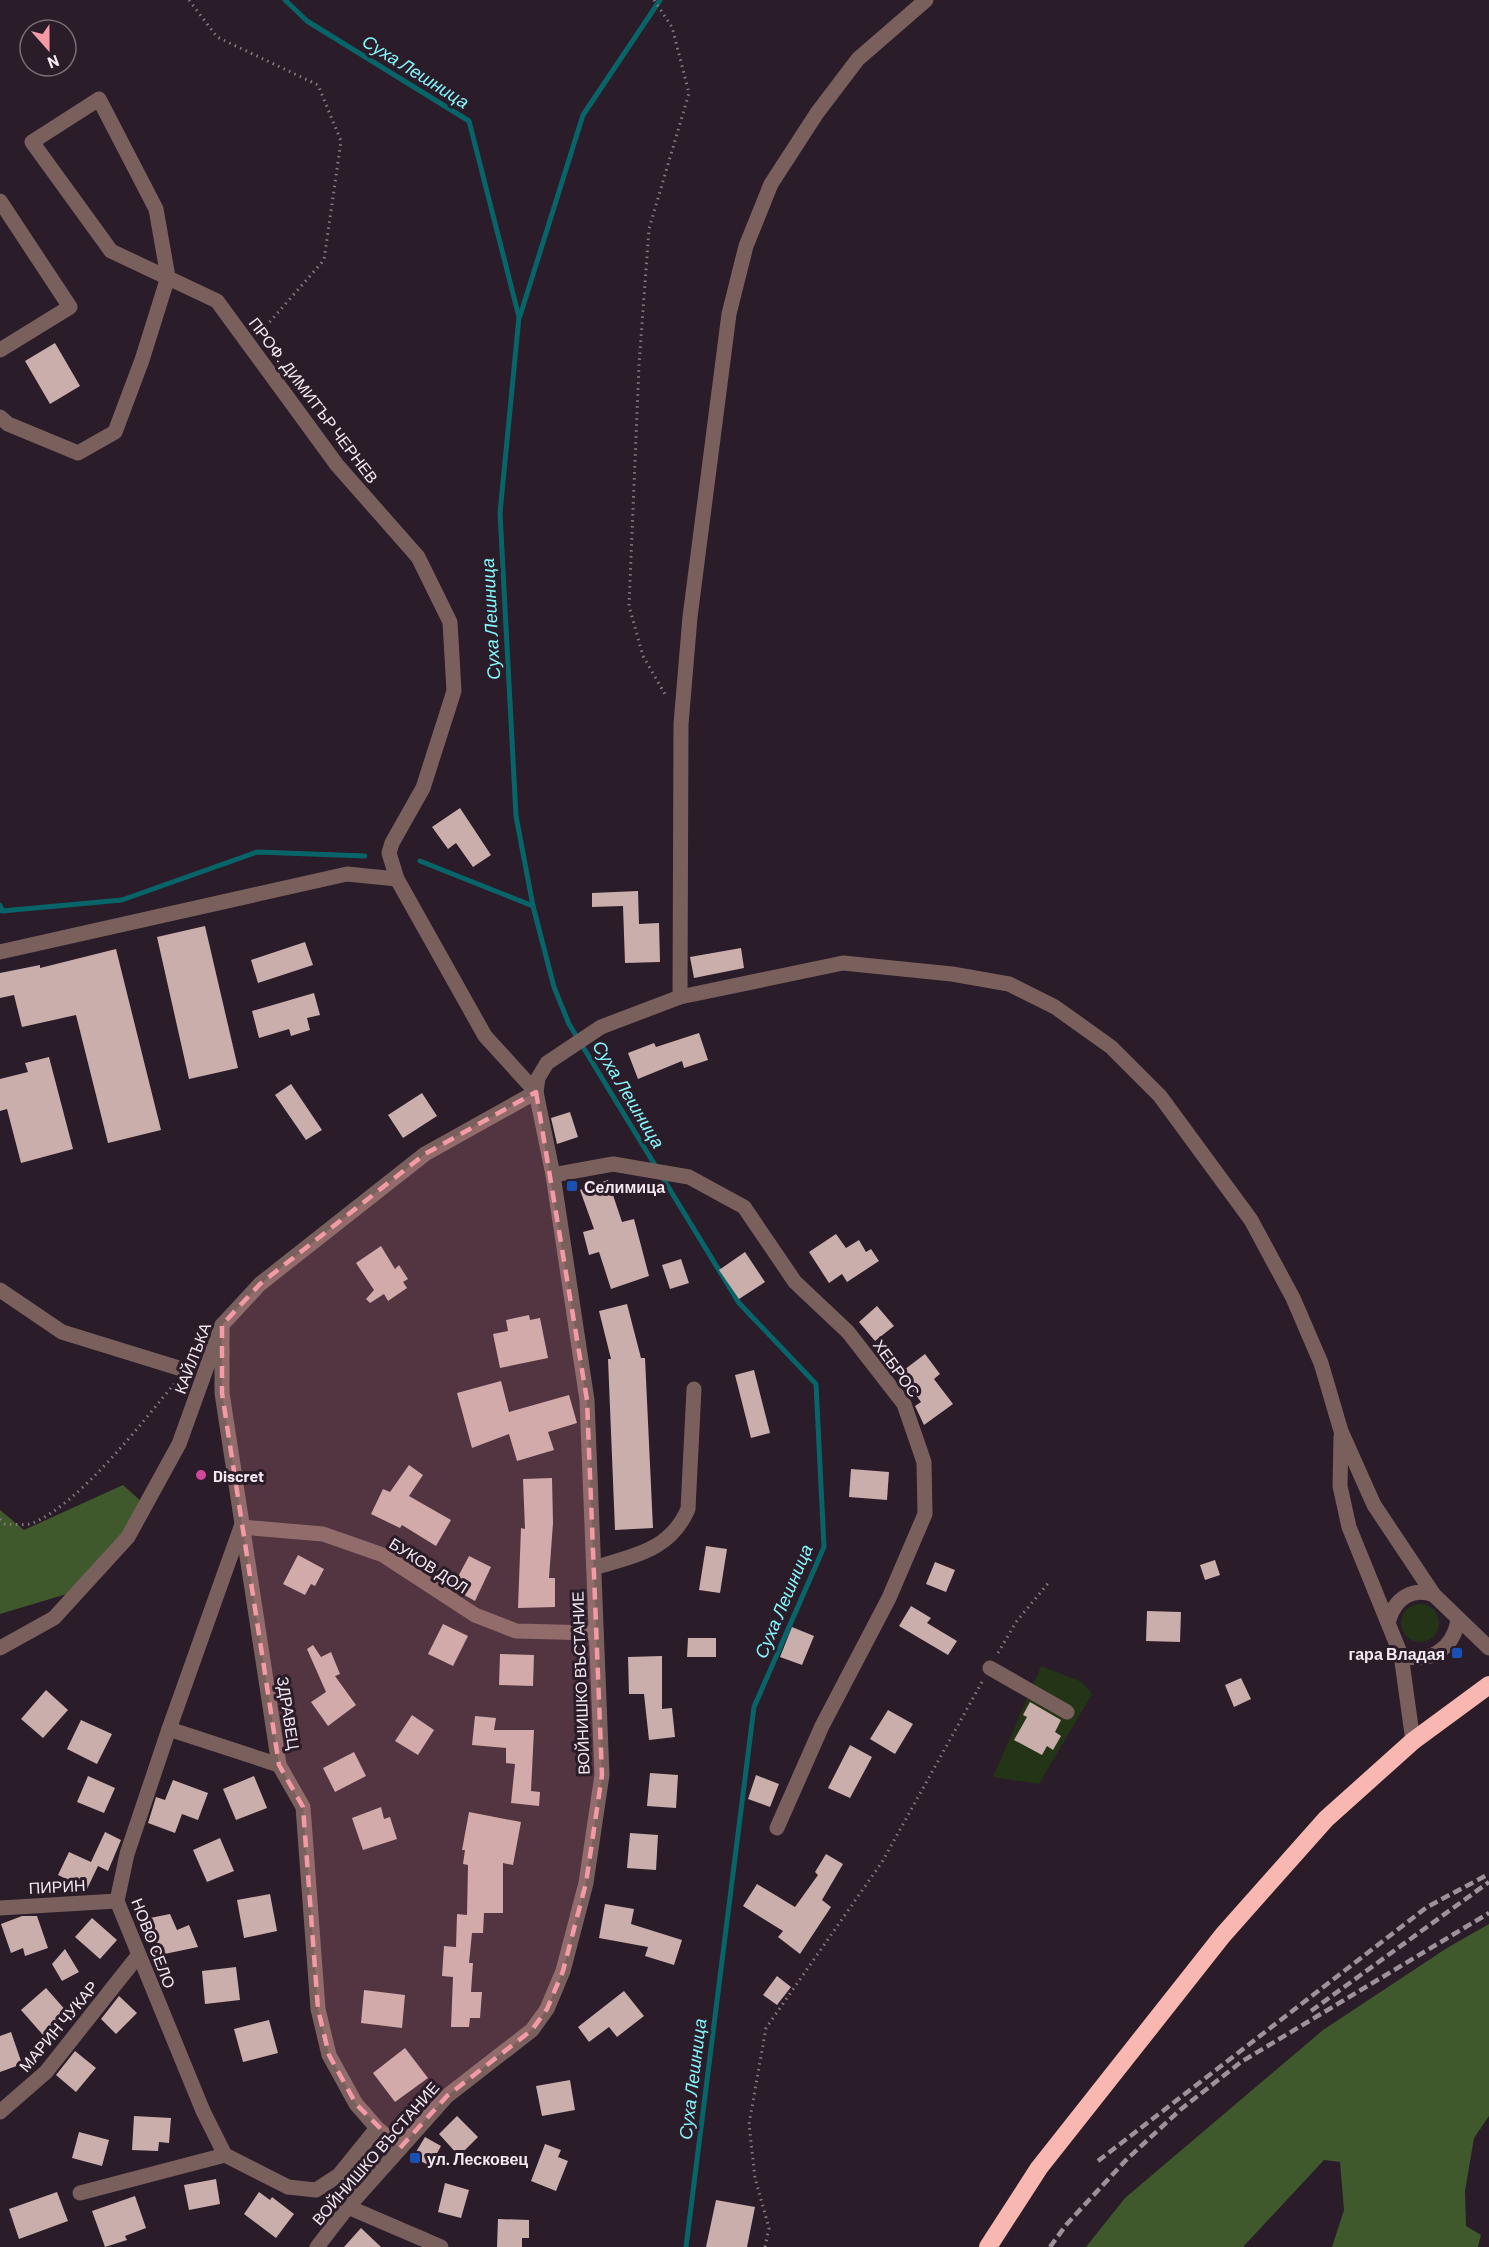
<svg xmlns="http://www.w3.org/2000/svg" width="1489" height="2247" viewBox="0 0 1489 2247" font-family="Barlow,sans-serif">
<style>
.green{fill:#243517}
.forest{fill:#3f592c}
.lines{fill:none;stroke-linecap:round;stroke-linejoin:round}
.stream{stroke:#076569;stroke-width:5}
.building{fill:#c9aeab}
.path{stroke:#857983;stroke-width:3;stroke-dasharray:1.5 4.5;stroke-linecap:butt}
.minor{stroke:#7a605d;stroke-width:15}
.highway{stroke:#f8b7b1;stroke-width:18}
.rail{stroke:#9d919b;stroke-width:4.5;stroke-dasharray:9 4.5;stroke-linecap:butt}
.marked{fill:#f49aa6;fill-opacity:0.2;stroke:#f49aa6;stroke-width:4.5;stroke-dasharray:12 8;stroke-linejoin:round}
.transit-dot{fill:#1a4fb4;stroke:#2a1c28;stroke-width:2}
.hotel-dot{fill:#d1479c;stroke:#2a1c28;stroke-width:2}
.labels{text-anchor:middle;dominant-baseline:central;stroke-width:6;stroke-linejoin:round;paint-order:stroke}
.street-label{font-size:16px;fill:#f3e9f2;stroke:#2a1c28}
.poi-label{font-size:16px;font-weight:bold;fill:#f3e9f2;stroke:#2a1c28;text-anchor:start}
.water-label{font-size:18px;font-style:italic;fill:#83f8fd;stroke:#2a1c28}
</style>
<rect width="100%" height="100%" fill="#2a1c28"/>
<g class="green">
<circle cx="1420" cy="1623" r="19"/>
<path d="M1041 1666 1082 1682 1092 1694 1039 1784 993 1777Z"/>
</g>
<g class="forest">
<path d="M123 1485 145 1505 80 1590 0 1614V1510L24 1530Z"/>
<path d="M1489 1924V2116L1474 2138 1465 2191 1466 2226 1481 2235 1478 2247H1332L1344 2210 1340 2162 1324 2160 1243 2247H1086L1125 2198 1323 2030 1447 1948Z"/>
</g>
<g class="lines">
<g class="stream">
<path d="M285 0 307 21 469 121 519 317 500 513 516 816 533 906 554 987 569 1024 739 1303 816 1384 824 1547 754 1707 686 2247"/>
<path d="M520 316 583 115 660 0"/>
<path d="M420 861 533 906"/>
<path d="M0 905 2 911 122 900 257 852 365 856"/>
</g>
</g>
<g class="building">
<path d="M55 343 80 386 50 404 25 361Z"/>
<path d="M460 808 491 855 473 867 456 843 448 849 432 827Z"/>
<path d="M638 891 639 924 659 923 660 962 625 963 623 906 592 907V893Z"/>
<path d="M205 926 238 1068 189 1079 157 937Z"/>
<path d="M305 942 313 965 258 983 251 960Z"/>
<path d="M741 948 744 968 694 978 690 957Z"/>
<path d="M116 949 161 1130 108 1143 76 1015 22 1027 14 995 0 998V973L40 965V968Z"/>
<path d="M314 993 320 1015 307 1018 310 1030 291 1036 289 1029 259 1038 252 1011Z"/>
<path d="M699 1033 708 1060 684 1068 682 1061 638 1079 628 1053 654 1043 656 1047Z"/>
<path d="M49 1057 73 1149 21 1163 7 1109 0 1111V1079L28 1072 25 1063Z"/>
<path d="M291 1084 322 1130 306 1140 275 1095Z"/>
<path d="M422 1093 437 1116 403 1138 388 1115Z"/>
<path d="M570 1112 578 1137 557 1144 551 1118Z"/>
<path d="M608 1180 622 1222 634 1219 649 1276 611 1289 599 1252 589 1255 583 1232 594 1229 580 1190Z"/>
<path d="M836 1234 846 1248 859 1240 866 1252 871 1249 879 1261 847 1282 842 1274 829 1283 809 1252Z"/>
<path d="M381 1246 395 1269 399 1265 408 1279 403 1282 407 1288 388 1301 384 1294 370 1303 366 1299 374 1290 356 1263Z"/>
<path d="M745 1252 765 1282 739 1299 719 1270Z"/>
<path d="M681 1259 689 1283 670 1289 662 1265Z"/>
<path d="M627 1304 641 1358H645L653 1528 615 1530 608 1359H611L599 1311Z"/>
<path d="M877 1306 894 1326 875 1341 859 1322Z"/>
<path d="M529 1315 530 1320 540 1318 548 1358 500 1368 493 1334 508 1331 506 1320Z"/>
<path d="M925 1354 940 1374 934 1379 953 1404 924 1425 915 1406 921 1402 900 1373Z"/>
<path d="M754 1370 770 1433 751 1438 735 1375Z"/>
<path d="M501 1381 509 1412 569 1395 577 1423 548 1432 554 1450 517 1461 509 1434 472 1448 457 1393Z"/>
<path d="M409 1465 423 1475 409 1496 451 1520 436 1546 402 1525 400 1528 371 1514 383 1489 390 1492Z"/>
<path d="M851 1469 889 1472 887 1500 849 1497Z"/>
<path d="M552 1478 553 1523 549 1578H555V1607L518 1608 521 1528 525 1529 523 1479Z"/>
<path d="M706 1546 727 1549 720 1593 699 1590Z"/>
<path d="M298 1555 324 1569 315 1586 311 1584 305 1595 283 1584Z"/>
<path d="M469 1556 491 1567 475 1601 452 1588Z"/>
<path d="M1215 1560 1220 1575 1205 1580 1200 1565Z"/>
<path d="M935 1562 955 1570 946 1592 926 1584Z"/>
<path d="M911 1606 931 1618 927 1623 957 1641 948 1655 899 1626Z"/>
<path d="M1147 1611 1181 1612 1180 1642 1146 1641Z"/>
<path d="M443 1624 468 1636 453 1666 428 1654Z"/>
<path d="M792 1627 814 1636 802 1665 780 1657Z"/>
<path d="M688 1638H716V1657H687Z"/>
<path d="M313 1645 321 1657 331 1652 340 1674 335 1676 356 1705 328 1726 311 1702 326 1692 307 1649Z"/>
<path d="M500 1654 534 1655 533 1686 499 1685Z"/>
<path d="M662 1656V1709L672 1708 675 1737 649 1740 644 1694H629L628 1657Z"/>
<path d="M1241 1678 1251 1699 1234 1707 1225 1685Z"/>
<path d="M46 1690 68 1710 43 1738 21 1719Z"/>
<path d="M1030 1702 1061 1720 1055 1732 1061 1736 1053 1750 1047 1746 1042 1755 1014 1740 1027 1717 1023 1715Z"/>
<path d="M888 1710 913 1724 895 1754 870 1739Z"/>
<path d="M412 1715 434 1730 418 1755 395 1741Z"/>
<path d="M475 1716 496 1718 494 1730H534L531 1791 540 1792 539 1806 511 1803 515 1764 506 1763V1748L472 1745Z"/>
<path d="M81 1720 112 1734 97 1764 67 1749Z"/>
<path d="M850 1745 872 1757 850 1798 828 1788Z"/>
<path d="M354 1752 366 1776 335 1792 323 1768Z"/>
<path d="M650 1773 678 1775 676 1808 647 1806Z"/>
<path d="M756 1775 779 1784 770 1807 748 1799Z"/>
<path d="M88 1776 115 1788 104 1813 77 1802Z"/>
<path d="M254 1776 267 1808 236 1820 223 1789Z"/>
<path d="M173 1780 208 1793 198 1820 182 1814 175 1833 148 1823 156 1797 165 1800Z"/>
<path d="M381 1807 384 1819 390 1817 397 1839 363 1850 352 1818Z"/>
<path d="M469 1812 521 1822 513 1865 503 1863V1913H484L483 1933H472L469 1963H473L471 1992H482L480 2018H470L469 2027H451L453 1977 442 1976 444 1946 456 1947 457 1914 467 1915 468 1865 463 1864 465 1850H462Z"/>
<path d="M105 1832 121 1840 108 1871 98 1866 87 1889 58 1875 69 1852 91 1862Z"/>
<path d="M630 1833 658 1835 656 1870 627 1868Z"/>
<path d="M220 1838 234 1871 207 1882 193 1850Z"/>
<path d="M826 1854 843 1864 822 1900 831 1907 800 1954 778 1937 783 1931 743 1906 757 1884 795 1907 818 1875 815 1872Z"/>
<path d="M270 1894 277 1931 244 1938 237 1900Z"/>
<path d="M605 1904 634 1909 631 1924 682 1940 674 1965 645 1956 648 1947 599 1938Z"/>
<path d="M170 1914 177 1930 189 1925 198 1947 155 1956 140 1920Z"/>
<path d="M22 1916H37L48 1948 25 1956 23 1948 11 1953 1 1924Z"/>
<path d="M92 1918 117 1940 100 1959 75 1937Z"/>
<path d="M65 1949 79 1972 62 1981 52 1964Z"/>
<path d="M236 1967 240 2000 205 2004 202 1971Z"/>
<path d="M777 1976 791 1987 777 2005 763 1995Z"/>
<path d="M46 1988 68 2013 43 2035 21 2010Z"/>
<path d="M364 1990 405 1995 402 2028 361 2023Z"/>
<path d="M624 1991 644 2016 617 2037 609 2027 589 2042 578 2027Z"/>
<path d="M119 1996 137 2013 116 2034 101 2019Z"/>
<path d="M269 2020 278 2053 243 2062 234 2029Z"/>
<path d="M11 2032 22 2064 0 2072V2036Z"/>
<path d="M405 2048 428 2078 395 2102 373 2073Z"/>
<path d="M75 2051 96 2068 76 2092 56 2075Z"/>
<path d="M570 2080 575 2110 542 2116 536 2086Z"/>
<path d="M134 2116 171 2118 169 2143 159 2142 158 2151 132 2150Z"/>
<path d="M457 2116 478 2137 459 2156 439 2134Z"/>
<path d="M79 2132 109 2140 102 2166 72 2158Z"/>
<path d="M425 2137 441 2146 430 2166 413 2157Z"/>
<path d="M545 2144 561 2150 558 2157 568 2161 556 2191 531 2181Z"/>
<path d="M216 2179 220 2204 189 2210 184 2185Z"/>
<path d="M445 2183 469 2190 461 2218 438 2212Z"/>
<path d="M57 2192 68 2221 19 2239 9 2209Z"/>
<path d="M259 2192 270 2200 272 2197 294 2214 276 2238 244 2214Z"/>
<path d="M135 2196 146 2228 125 2236 127 2240 105 2247 92 2211Z"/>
<path d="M716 2200 755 2207 747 2247H706Z"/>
<path d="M498 2219 529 2220V2238H522V2247H497Z"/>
<path d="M361 2228 381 2247H344Z"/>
</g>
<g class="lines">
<g class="path">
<path d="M189 0 217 37 318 85 341 141 324 260 260 333"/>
<path d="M654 0 672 27 689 93 649 229 639 365 629 606 643 656 666 696"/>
<path d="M0 1519 5 1524C14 1524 25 1526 33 1523 80 1503 141 1424 174 1384"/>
<path d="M998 1653 1016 1622 1050 1581"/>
<path d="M765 2247 769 2228 755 2178 749 2124 766 2028 882 1862 982 1682"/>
</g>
<g class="minor">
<path d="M0 201 70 307 0 350"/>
<path d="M0 417 8 424 78 453 115 432 142 360 168 277 156 209 99 99 32 142 111 251 217 301 337 465 418 557 450 622 454 691 423 788 392 843 389 853 397 879 485 1036 536 1092"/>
<path d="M0 952 347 874 397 879"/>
<path d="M680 997 681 724 690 617 729 314 746 246 771 184 817 113 858 59 926 0"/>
<path d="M553 1175 613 1164 689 1177 744 1207 795 1282 848 1332 904 1404 924 1462 925 1514 889 1598 822 1726 777 1828"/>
<path d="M0 1290 62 1332 185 1370"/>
<path d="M222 1325V1393L279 1765 303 1807 318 2009 329 2055 356 2104 377 2128 400 2148"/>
<path d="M1341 1437 1340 1486 1349 1527 1401 1655 1413 1741"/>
<path d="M594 1568C634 1555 670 1551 688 1509L694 1389"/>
<path d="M1389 1620C1395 1598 1413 1587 1434 1595"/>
<path d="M0 1648 54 1618 128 1537 179 1444 222 1325 260 1284 425 1154 536 1092"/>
<path d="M1401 1655C1430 1664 1452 1650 1458 1621"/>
<path d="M990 1668 1067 1712"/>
<path d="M169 1729 279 1765"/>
<path d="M0 1908 117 1901"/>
<path d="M0 2112 46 2072 137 1957"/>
<path d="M377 2128 339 2175 316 2190 288 2187 225 2155 203 2111 117 1901 127 1854 169 1729 241 1527 323 1534 383 1555 475 1615 516 1631 596 1633"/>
<path d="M80 2193 225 2155"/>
<path d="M348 2207 441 2247"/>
<path d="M317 2247 348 2207 447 2096 532 2030 547 2009 563 1971 586 1883 602 1775 587 1400 553 1175 536 1092 538 1078 547 1063 601 1027 680 997 843 963 952 974 1009 984 1055 1007 1111 1047 1160 1096 1251 1220 1293 1298 1321 1363 1341 1431 1374 1505 1434 1595 1489 1648"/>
</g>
<path class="highway" d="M988 2247 1039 2168 1223 1935 1326 1819 1413 1741 1489 1685"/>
<g class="rail">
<path d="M1311 2011 1489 1882"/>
<path d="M1098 2161 1427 1907 1489 1874"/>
<path d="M1050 2247 1066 2225 1126 2160 1180 2110 1241 2062 1489 1913"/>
</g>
</g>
<path class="marked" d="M536 1092 587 1400 602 1775 586 1883 563 1971 547 2009 532 2030 447 2096 400 2148 356 2104 329 2055 318 2009 303 1807 279 1765 222 1393V1325L260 1284 425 1154Z"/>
<g class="transit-dot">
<rect x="566" y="1180" width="12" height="12" rx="3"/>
<rect x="1451" y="1647" width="12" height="12" rx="3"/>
<rect x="409" y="2152" width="12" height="12" rx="3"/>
</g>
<circle class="hotel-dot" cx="201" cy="1475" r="6"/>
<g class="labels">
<g class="street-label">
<text transform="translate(314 400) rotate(53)">ПРОФ. ДИМИТЪР ЧЕРНЕВ</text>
<text transform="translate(192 1358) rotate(-69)">КАЙЛЪКА</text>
<text transform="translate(897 1368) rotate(54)">ХЕБРОС</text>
<text transform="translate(429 1565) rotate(32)">БУКОВ ДОЛ</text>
<text transform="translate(580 1683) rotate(-92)">ВОЙНИШКО ВЪСТАНИЕ</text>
<text transform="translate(289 1713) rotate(81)">ЗДРАВЕЦ</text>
<text transform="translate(57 1886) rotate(-3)">ПИРИН</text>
<text transform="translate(154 1943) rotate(69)">НОВО СЕЛО</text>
<text transform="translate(58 2026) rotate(-50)">МАРИН ЧУКАР</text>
<text transform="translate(375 2153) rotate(-49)">ВОЙНИШКО ВЪСТАНИЕ</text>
</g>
<g class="poi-label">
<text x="584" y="1186">Селимица</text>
<text x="213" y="1475">Discret</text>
<text x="1445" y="1653" text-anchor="end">гара Владая</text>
<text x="427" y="2158">ул. Лесковец</text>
</g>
<g class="water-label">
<text transform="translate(416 71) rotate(32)">Суха Лешница</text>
<text transform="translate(490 619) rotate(-93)">Суха Лешница</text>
<text transform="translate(629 1094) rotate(59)">Суха Лешница</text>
<text transform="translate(783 1601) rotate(-67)">Суха Лешница</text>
<text transform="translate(692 2079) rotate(-83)">Суха Лешница</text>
</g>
</g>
<g transform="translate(48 48) rotate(159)"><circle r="28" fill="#2a1c28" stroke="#7a6e79" stroke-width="1.5"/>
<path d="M0-4.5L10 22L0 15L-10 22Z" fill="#f49aa6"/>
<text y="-9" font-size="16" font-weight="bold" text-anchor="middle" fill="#f3e9f2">N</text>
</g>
</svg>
